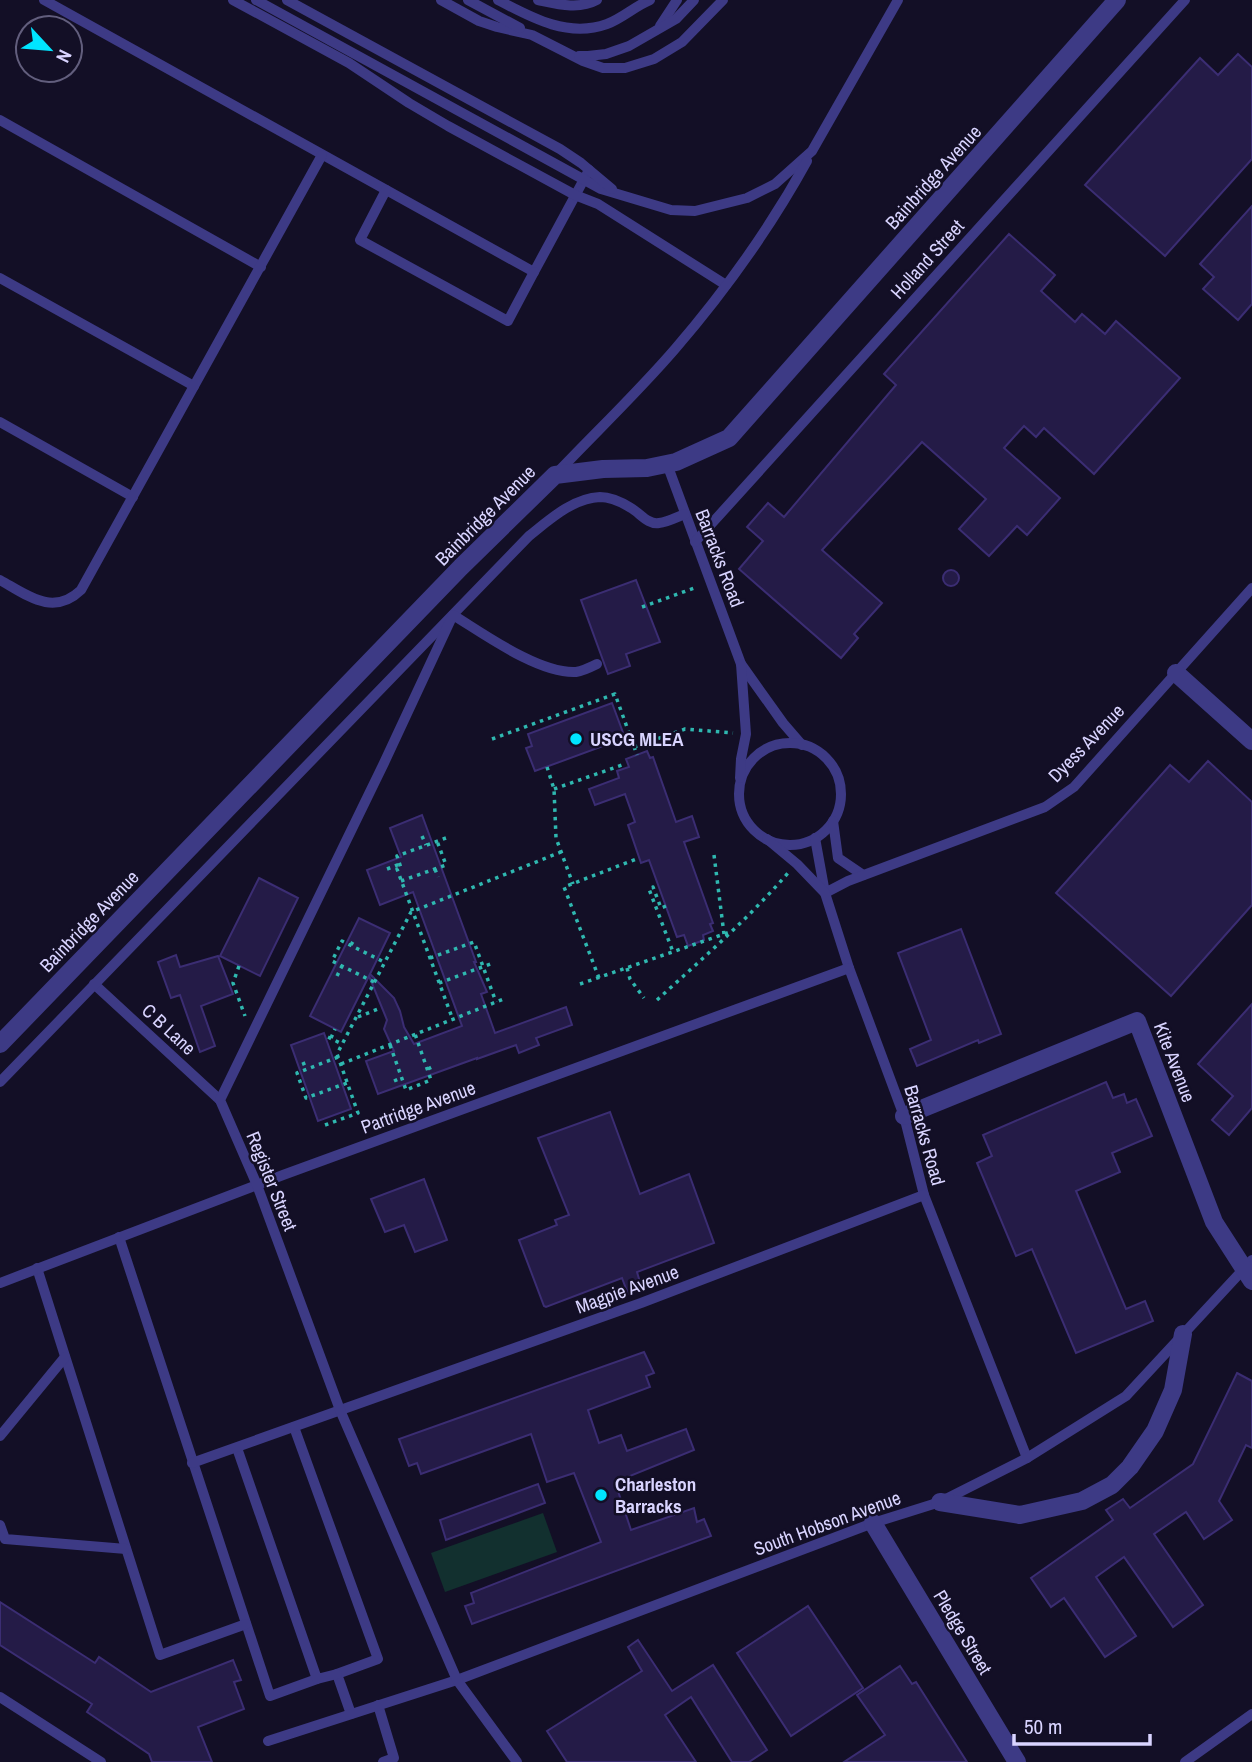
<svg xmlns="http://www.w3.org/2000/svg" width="1252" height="1762" viewBox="0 0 1252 1762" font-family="'Archivo Narrow',sans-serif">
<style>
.green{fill:#12302f}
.building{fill:#241b47;stroke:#3b2d73;stroke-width:2}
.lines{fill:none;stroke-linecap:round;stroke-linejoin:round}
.path{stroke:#2fb8b0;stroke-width:3.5;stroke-dasharray:3.5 5;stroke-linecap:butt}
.service{stroke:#3d3a85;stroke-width:10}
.minor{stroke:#3d3a85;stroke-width:18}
.poi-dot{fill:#00e5ff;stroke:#130f26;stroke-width:2.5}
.labels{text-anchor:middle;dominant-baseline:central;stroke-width:5;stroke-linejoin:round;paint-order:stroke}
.street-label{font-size:19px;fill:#d9d4ff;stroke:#130f26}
.poi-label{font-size:19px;font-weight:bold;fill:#d9d4ff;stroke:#130f26;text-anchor:start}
</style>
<rect width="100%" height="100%" fill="#130f26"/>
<path class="green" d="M543 1513 557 1552 445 1592 431 1553Z"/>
<g class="building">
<path d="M1238 54 1252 67V159L1165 256 1085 185 1200 58 1218 75Z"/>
<path d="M1252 206V304L1238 320 1203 289 1214 277 1200 264Z"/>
<path d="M1009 234 1055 275 1041 291 1075 322 1082 314 1105 334 1116 321 1180 378 1094 474 1044 428 1036 437 1024 426 1004 448 1060 498 1027 535 1017 526 989 556 959 529 986 499 922 442 822 550 882 603 854 634 858 638 841 658 739 569 763 541 747 527 768 503 784 517 896 385 884 374Z"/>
<circle cx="951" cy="578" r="8"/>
<path d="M636 580 660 642 626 654 630 666 608 674 581 600Z"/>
<path d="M612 703 625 738 535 771 526 748 532 746 528 734Z"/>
<path d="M647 751 650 758 653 757 676 822 692 816 699 837 684 842 713 923 710 924 713 931 703 935 704 940 688 946 684 935 677 937 649 860 641 863 628 825 635 822 625 794 595 805 589 789 619 778 617 771 629 767 626 759Z"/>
<path d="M1208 761 1252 802V905L1171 996 1056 893 1170 765 1189 782Z"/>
<path d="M422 815 476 962H474L487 992 481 994 495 1033 566 1007 572 1025 536 1038 539 1045 519 1053 516 1045 477 1059V1058L378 1094 366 1061 394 1051 384 1029 387 1020 369 976 341 1032 310 1016 359 918 390 933 370 974 394 998 400 1011 404 1027 414 1044 462 1026 413 892 380 905 367 870 401 857 390 828Z"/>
<path d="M259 878 298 898 260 976 220 956Z"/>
<path d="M961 929 1001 1034 979 1043 978 1040 917 1066 910 1049 931 1040 898 953Z"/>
<path d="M176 955 180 967 218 956 233 994 201 1006 215 1046 200 1052 180 995 171 998 158 962Z"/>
<path d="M1252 1004V1108L1229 1135 1212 1120 1233 1096 1198 1064Z"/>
<path d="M324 1033 351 1109 318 1121 291 1045Z"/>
<path d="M1106 1082 1113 1098 1124 1094 1127 1103 1136 1099 1152 1136 1112 1153 1120 1172 1076 1191 1126 1309 1145 1301 1153 1321 1076 1353 1032 1249 1016 1256 977 1163 992 1156 983 1135Z"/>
<path d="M610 1112 640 1194 689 1174 714 1243 637 1272 642 1289 628 1294 622 1278 546 1307 544 1306 519 1240 557 1225 555 1220 569 1215 538 1138Z"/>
<path d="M424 1179 447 1240 415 1252 404 1225 385 1232 371 1199Z"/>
<path d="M644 1352 654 1373 646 1376 650 1387 588 1410 599 1443 621 1435 627 1451 686 1429 694 1450 615 1482 631 1530 694 1508 697 1522 704 1519 711 1536 472 1624 465 1606 474 1603 471 1593 601 1542 574 1473 547 1482 531 1434 421 1474 417 1463 409 1466 399 1439Z"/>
<path d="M1237 1373 1252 1381V1448L1246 1445 1219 1501 1232 1520 1204 1539 1186 1512 1154 1534 1203 1605 1173 1627 1124 1557 1096 1577 1136 1636 1105 1657 1064 1598 1051 1607 1031 1578 1113 1520 1106 1510 1123 1499 1130 1508 1193 1464Z"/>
<path d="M538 1484 545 1503 446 1540 440 1520Z"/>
<path d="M0 1602 95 1663 99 1657 151 1692 233 1660 241 1680 234 1682 244 1709 198 1727 212 1762H152L149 1754 87 1712 92 1704 0 1645Z"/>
<path d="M808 1606 863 1688 791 1736 737 1653Z"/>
<path d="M638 1640 672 1691 713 1665 767 1750 749 1762H732L691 1697 665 1715 696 1762H567L547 1731 642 1671 628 1647Z"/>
<path d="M900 1666 912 1684 916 1682 967 1762H844L885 1735 857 1695Z"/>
</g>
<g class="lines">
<g class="path">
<path d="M642 607 697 587"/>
<path d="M492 739 615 694 637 755"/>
<path d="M634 747 685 729 733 733"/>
<path d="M547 767 554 789 556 838 573 884"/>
<path d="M554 789 622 765 623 769"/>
<path d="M422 836 426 845"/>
<path d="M446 838 397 856 401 868 397 869 453 1020"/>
<path d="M714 855 724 934"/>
<path d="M387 869 400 864"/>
<path d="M435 869 438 877"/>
<path d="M401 881 446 865 437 841"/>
<path d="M666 906 661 908 653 887 649 889 673 952"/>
<path d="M351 945 355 938"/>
<path d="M430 958 474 942 496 1002"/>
<path d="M239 966 233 983 245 1016"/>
<path d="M627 968 630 979 644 998"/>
<path d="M337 976 342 966"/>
<path d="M599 978 564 887 639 858"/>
<path d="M374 982 332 961 342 941 384 962"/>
<path d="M439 983 493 963"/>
<path d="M580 984 730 932"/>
<path d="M657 1000C702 959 748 919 788 873"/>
<path d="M358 1017 378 1009"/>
<path d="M328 1037 342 1044"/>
<path d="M331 1038 335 1029"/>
<path d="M390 1045 406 1090 431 1080 415 1034"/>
<path d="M338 1057 297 1073 306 1098 347 1083"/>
<path d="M303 1062 306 1069"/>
<path d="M341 1064 506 998"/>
<path d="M428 1069 434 1066"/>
<path d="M394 1081 401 1078"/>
<path d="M325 1125 358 1113 337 1054 411 912 561 852"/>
</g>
<g class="service">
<path d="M44 0 534 272 589 170"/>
<path d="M233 0 349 63 409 103 448 126 575 195 598 204 726 285"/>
<path d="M256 0 601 189 671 210 695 211 747 198 775 184 812 151 898 0"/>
<path d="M287 0 560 149 581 163 612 189"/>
<path d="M441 0 479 21 497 27 532 35 583 61 603 68H625L654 59 682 42 723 0"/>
<path d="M468 0 520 28"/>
<path d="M498 0C532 18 568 38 607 24 623 18 635 6 650 0"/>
<path d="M538 0C557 4 579 10 597 0"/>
<path d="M660 26 677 0"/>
<path d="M579 56H588L606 54 629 46 676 19 694 0"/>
<path d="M0 120 261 267"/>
<path d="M386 190 360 240 508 321 534 272"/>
<path d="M0 278 194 386"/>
<path d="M0 422 133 497"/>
<path d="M667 464 741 664 783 723 802 745"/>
<path d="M557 473C596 432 638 392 675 349 725 291 770 228 807 161"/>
<path d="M695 542 1185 0"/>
<path d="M0 580C27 595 53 617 81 590L322 155"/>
<circle cx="790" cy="794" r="51"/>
<path d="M740 778 741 759 746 734 741 664"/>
<path d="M833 821 838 858 863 875"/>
<path d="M815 838 825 893 848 881 1045 807 1074 787 1252 588"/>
<path d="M767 839 797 864 825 893 849 968 904 1116 924 1195 1027 1458"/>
<path d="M94 984 220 1100"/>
<path d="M0 1082 529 536C549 520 573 498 600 497 611 497 623 503 631 508 640 513 648 525 659 523 668 522 677 517 685 514"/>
<path d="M119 1237 270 1696 317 1679"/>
<path d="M37 1268 160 1655 246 1624"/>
<path d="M0 1283 283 1175 849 968"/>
<path d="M294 1427 378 1659 337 1674 351 1714"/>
<path d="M0 1436 65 1357"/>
<path d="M237 1448 317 1679 337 1674"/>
<path d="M192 1463 641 1303 924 1195"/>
<path d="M0 1525 5 1539 126 1549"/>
<path d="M0 1697 101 1762"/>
<path d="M378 1705 394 1758 383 1762"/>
<path d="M268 1741 457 1680 873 1523 940 1502 1027 1458 1126 1396 1252 1260"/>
<path d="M517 1762 457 1680 340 1410 257 1185 220 1100 384 763 453 615C484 634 539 674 576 672 583 671 591 667 597 664"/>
<path d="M1185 1762 1252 1714"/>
</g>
<g class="minor">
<path d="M1176 673 1252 741"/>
<path d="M0 1044 461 567 555 475 603 469 647 468 676 462 729 438 1117 0"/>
<path d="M904 1116 1137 1021 1214 1222 1252 1281"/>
<path d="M940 1502 1020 1515 1082 1501 1112 1485 1130 1467 1155 1431 1173 1390 1183 1334"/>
<path d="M873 1523 1017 1762"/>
</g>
</g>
<g class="poi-dot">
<circle cx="576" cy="739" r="7"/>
<circle cx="601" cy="1495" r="7"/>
</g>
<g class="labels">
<g class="street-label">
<text transform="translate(933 177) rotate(-48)">Bainbridge Avenue</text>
<text transform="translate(927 259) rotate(-48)">Holland Street</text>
<text transform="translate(485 515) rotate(-45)">Bainbridge Avenue</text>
<text transform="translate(720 558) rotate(69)">Barracks Road</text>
<text transform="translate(1086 743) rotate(-46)">Dyess Avenue</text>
<text transform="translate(89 921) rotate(-46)">Bainbridge Avenue</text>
<text transform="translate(169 1029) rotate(43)">C B Lane</text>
<text transform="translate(1175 1062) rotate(69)">Kite Avenue</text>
<text transform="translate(418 1107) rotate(-20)">Partridge Avenue</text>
<text transform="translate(925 1135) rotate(74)">Barracks Road</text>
<text transform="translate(272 1181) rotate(68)">Register Street</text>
<text transform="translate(627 1289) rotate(-20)">Magpie Avenue</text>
<text transform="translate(827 1523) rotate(-20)">South Hobson Avenue</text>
<text transform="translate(963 1632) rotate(59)">Pledge Street</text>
</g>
<g class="poi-label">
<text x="590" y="739">USCG MLEA</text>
<text x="615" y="1484">Charleston<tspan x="615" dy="22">Barracks</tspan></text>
</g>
</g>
<g transform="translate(49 49) rotate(116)"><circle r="33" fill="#130f26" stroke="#625e7d" stroke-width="2"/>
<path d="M0-5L12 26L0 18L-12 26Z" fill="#00e5ff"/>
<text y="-10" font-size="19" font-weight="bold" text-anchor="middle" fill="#d9d4ff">N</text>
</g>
<path d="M1014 1734v10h136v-10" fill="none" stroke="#d9d4ff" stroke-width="3.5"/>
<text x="1024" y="1734" font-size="21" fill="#d9d4ff" stroke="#130f26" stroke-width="5" paint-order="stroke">50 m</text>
</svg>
